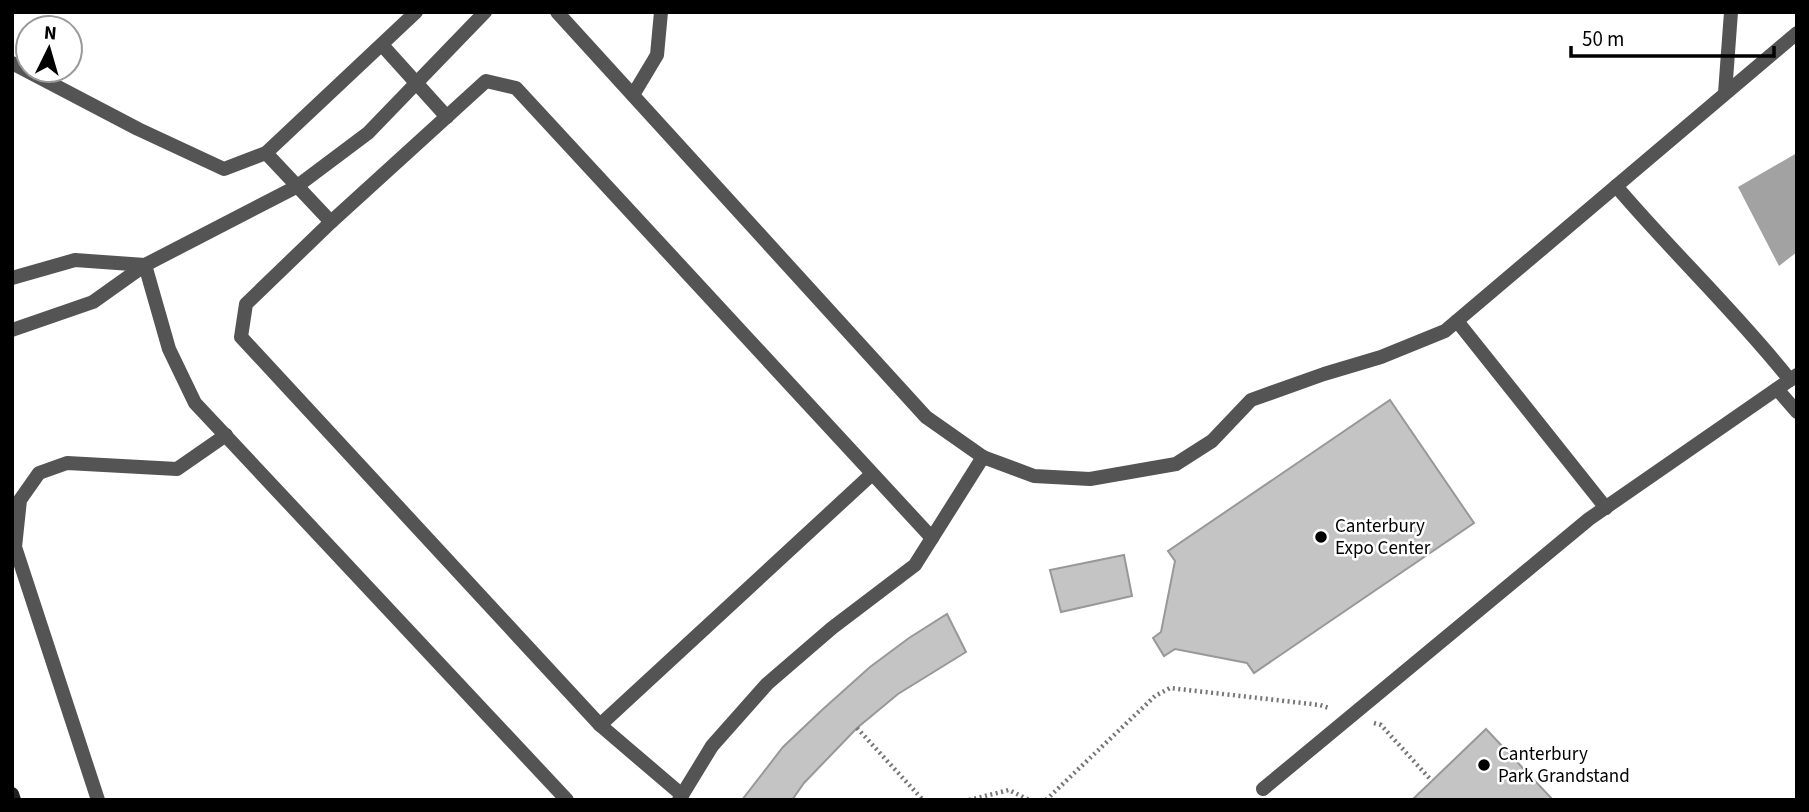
<svg xmlns="http://www.w3.org/2000/svg" width="1809" height="812" viewBox="0 0 1809 812" font-family="'Source Sans 3',sans-serif">
<style>
.water{fill:#a2a2a2}
.building{fill:#c4c4c4;stroke:#989898;stroke-width:2}
.lines{fill:none;stroke-linecap:round;stroke-linejoin:round}
.path{stroke:#767676;stroke-width:4.5;stroke-dasharray:2 3.5;stroke-linecap:butt}
.lane{stroke:#545454;stroke-width:14}
.secondary{stroke:#212121;stroke-width:14}
.poi-dot{fill:#000;stroke:#fff;stroke-width:2.5}
.labels{text-anchor:middle;dominant-baseline:central;stroke-width:5;stroke-linejoin:round;paint-order:stroke}
.poi-label{font-size:19px;fill:#000;stroke:#fff;text-anchor:start}
</style>
<rect width="100%" height="100%" fill="#fff"/>
<path class="water" d="M1797 153V252L1779 266 1738 187Z"/>
<g class="building">
<path d="M1390 400 1474 523 1254 673 1247 663 1175 649 1164 656 1153 638 1161 632 1175 561 1168 551Z"/>
<path d="M1124 555 1132 596 1061 612 1050 570Z"/>
<path d="M947 614 966 652 898 694 857 728 804 783 792 800H742L783 747 822 710 870 667 909 638Z"/>
<path d="M1486 729 1553 800H1412Z"/>
</g>
<g class="lines">
<g class="path">
<path d="M1374 723 1381 725 1430 779"/>
<path d="M857 728 923 800"/>
<path d="M969 800 1009 790 1029 800"/>
<path d="M1046 800 1155 696 1170 688 1320 705 1329 708"/>
</g>
<g class="lane">
<path d="M557 12 926 417 983 457"/>
<path d="M382 45 447 117"/>
<path d="M12 63 138 129 224 169 266 153 416 12"/>
<path d="M1725 93 1731 12"/>
<path d="M633 95 657 55 661 12"/>
<path d="M266 153 331 222"/>
<path d="M1616 186C1672 252 1736 312 1790 380"/>
<path d="M145 265 169 349 195 403 567 800"/>
<path d="M12 278 75 260 145 265"/>
<path d="M1457 321 1606 508"/>
<path d="M12 330 93 302 145 265 296 187 368 133 485 12"/>
<path d="M1777 389 1797 412"/>
<path d="M600 725 872 474"/>
<path d="M1263 789 1589 519 1797 375"/>
<path d="M682 795 600 725 241 337 246 304 331 222 486 81 516 88 932 538"/>
<path d="M98 800 15 547 20 500 39 473 67 463 177 469 226 435"/>
<path d="M679 800 712 746 767 684 832 628 915 565 983 457 1034 476 1090 479 1176 464 1212 441 1251 400 1324 374 1381 357 1445 331 1797 33"/>
</g>
<path class="secondary" d="M12 794 14 800"/>
</g>
<g class="poi-dot">
<circle cx="1321" cy="537" r="7"/>
<circle cx="1484" cy="765" r="7"/>
</g>
<g class="labels">
<g class="poi-label">
<text x="1335" y="526">Canterbury<tspan x="1335" dy="22">Expo Center</tspan></text>
<text x="1498" y="754">Canterbury<tspan x="1498" dy="22">Park Grandstand</tspan></text>
</g>
</g>
<rect width="1809" height="812" fill="none" stroke="#000000" stroke-width="28"/>
<g transform="translate(49 49) rotate(5)"><circle r="33" fill="#ffffff" stroke="#999999" stroke-width="2"/>
<path d="M0-5L12 26L0 18L-12 26Z" fill="#000000"/>
<text y="-10" font-size="19" font-weight="bold" text-anchor="middle" fill="#000000">N</text>
</g>
<path d="M1571 46v10h203v-10" fill="none" stroke="#000000" stroke-width="3.5"/>
<text x="1582" y="46" font-size="21" fill="#000000" stroke="#ffffff" stroke-width="5" paint-order="stroke">50 m</text>
</svg>
